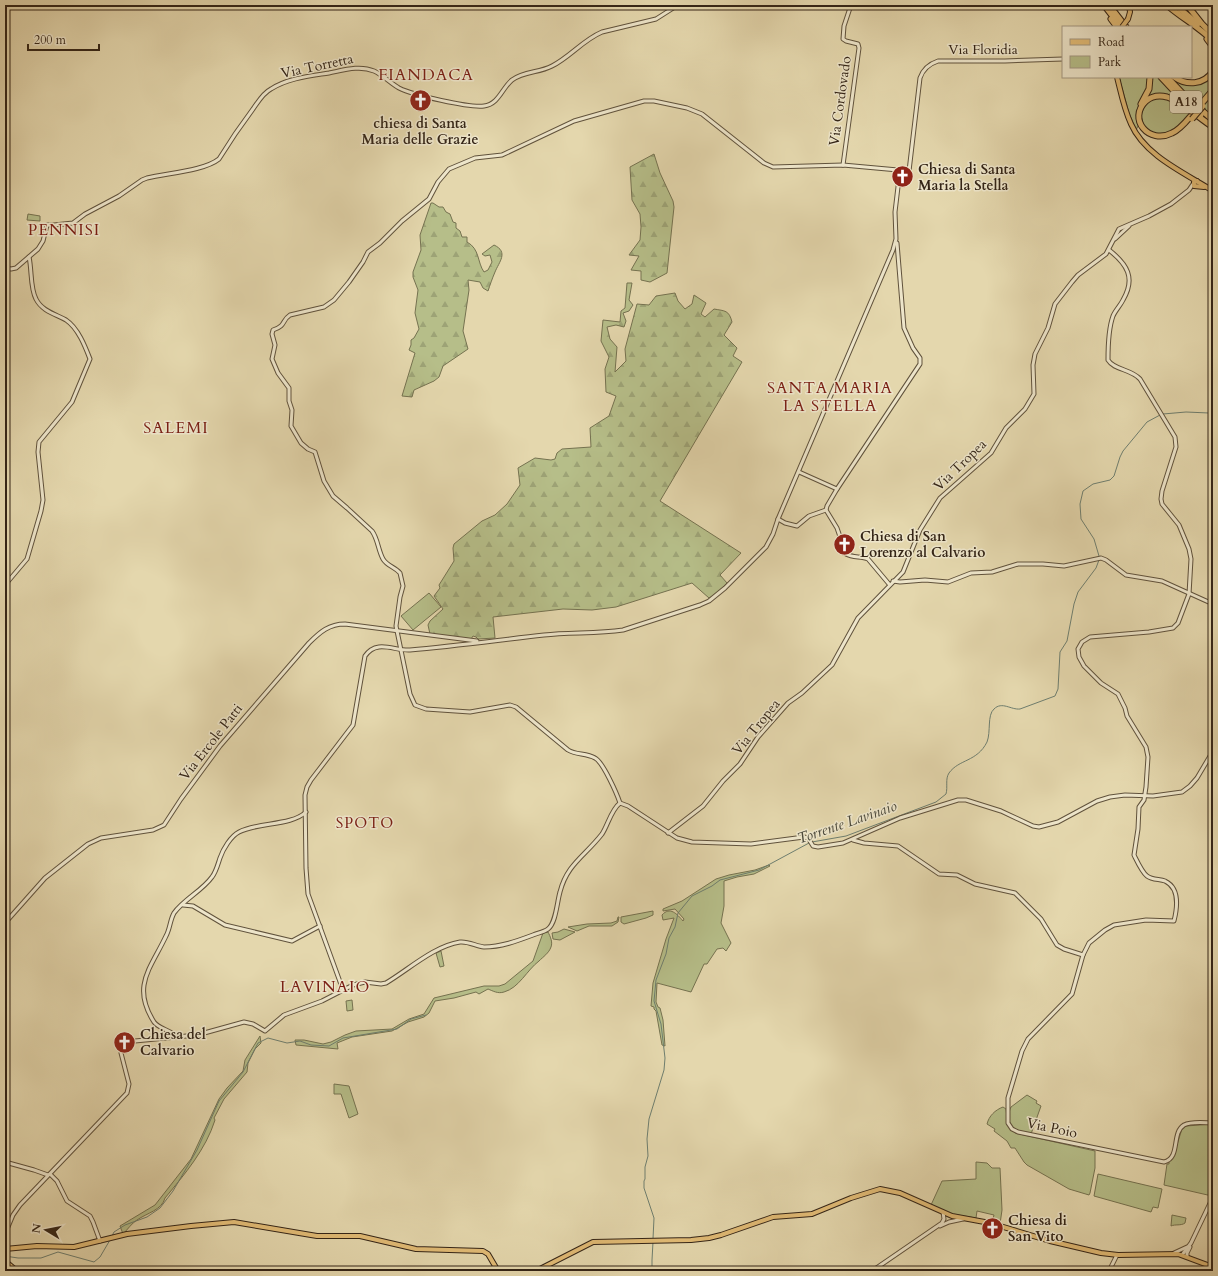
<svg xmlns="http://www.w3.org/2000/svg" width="1218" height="1276" viewBox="0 0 1218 1276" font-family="Cardo,serif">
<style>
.green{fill:#b6be89;stroke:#757250}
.forest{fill:url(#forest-firs);stroke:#757250}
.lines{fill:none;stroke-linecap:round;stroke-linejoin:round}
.stream{stroke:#6e7e6f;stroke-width:1}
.minor-casing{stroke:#60523c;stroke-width:5}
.major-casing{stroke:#342517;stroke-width:6}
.highway-casing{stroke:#342517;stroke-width:7}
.minor{stroke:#ede5ca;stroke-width:3}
.major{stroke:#e2bc76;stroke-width:4}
.highway{stroke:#e2bc76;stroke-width:5}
.major-bridge-casing{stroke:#342517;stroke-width:6;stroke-linecap:butt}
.highway-bridge-casing{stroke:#342517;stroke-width:7;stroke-linecap:butt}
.major-bridge{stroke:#e2bc76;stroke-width:4}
.highway-bridge{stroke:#e2bc76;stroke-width:5}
.labels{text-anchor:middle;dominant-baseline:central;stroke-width:3;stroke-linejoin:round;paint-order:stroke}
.shield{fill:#ede5ca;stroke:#6c5f4d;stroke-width:1}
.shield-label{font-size:13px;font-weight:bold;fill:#342517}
.street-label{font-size:14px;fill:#342517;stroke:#ede5ca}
.poi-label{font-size:14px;font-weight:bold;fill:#342517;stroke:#ede5ca;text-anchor:start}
.water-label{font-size:15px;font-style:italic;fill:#4c4a3c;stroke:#ede5ca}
.neighbourhood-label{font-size:15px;letter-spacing:1px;fill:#7a1f14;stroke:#ede5ca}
.quarter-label{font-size:16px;letter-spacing:1px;fill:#7a1f14;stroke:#ede5ca}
</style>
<defs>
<pattern id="forest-firs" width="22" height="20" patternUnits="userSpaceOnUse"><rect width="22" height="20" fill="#b6be89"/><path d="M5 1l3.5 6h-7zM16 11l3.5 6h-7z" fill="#9da376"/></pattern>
</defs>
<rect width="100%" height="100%" fill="#e4d7ad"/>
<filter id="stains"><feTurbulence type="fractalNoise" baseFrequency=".005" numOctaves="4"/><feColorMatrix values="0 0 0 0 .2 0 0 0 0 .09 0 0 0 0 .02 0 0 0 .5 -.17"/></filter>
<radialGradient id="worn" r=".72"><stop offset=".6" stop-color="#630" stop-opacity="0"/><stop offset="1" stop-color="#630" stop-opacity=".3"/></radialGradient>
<g class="green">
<path d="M1213 72V88L1198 105 1170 77 1177 81 1195 84Z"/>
<path d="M1119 77H1149C1148 96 1131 106 1138 126L1136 130 1129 113Z"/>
<path d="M1151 77H1158L1198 116 1181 104 1158 95 1140 106Z"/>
<path d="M1213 95V117L1202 108Z"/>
<path d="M1164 98 1174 102 1191 114 1180 126 1166 134H1152L1143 124 1141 115 1144 107 1152 99Z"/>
<path d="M28 214 40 216V221L27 220Z"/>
<path d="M429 593 441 607 413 630 401 616Z"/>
<path d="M769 865 770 866 754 874 737 877 724 881V906L721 923 731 943 726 951 723 948 717 949 707 964H704L691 992 657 983 656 1002 658 1007 660 1008 663 1020 665 1046 662 1045 656 1011 654 1009V1007L651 1006 653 983 666 939 674 918 663 920 662 915C670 906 677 914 683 921L684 919 675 909 663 911V909L682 901 716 879 729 875 755 870Z"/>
<path d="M653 911V915L646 918 624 924 621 922V917Z"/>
<path d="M618 917H619L618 922 612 926H589L577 931 568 927 587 924 611 923 617 921Z"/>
<path d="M564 929 575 932 560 940 553 939 552 933 558 932Z"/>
<path d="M548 932C550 936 553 942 551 947 549 953 543 957 539 961 527 970 519 988 504 992 498 994 493 991 488 989L479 994 476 992 454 998 435 1001 429 1013 424 1017 408 1022 392 1031 352 1037 337 1043 338 1049 296 1045 295 1040H304L323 1044 331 1042 345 1035 356 1031 392 1029 409 1019 424 1014 434 998 484 986H499L505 984 533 961 543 933Z"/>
<path d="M441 951 444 966 440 967 436 953Z"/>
<path d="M352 1000 353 1010 347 1011 346 1001Z"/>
<path d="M260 1036 261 1043 255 1049 248 1063 247 1072 224 1099 214 1118 215 1120C206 1149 185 1174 165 1198 162 1210 147 1213 137 1220 132 1223 128 1229 123 1234L120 1226 155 1205 191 1159 219 1099 227 1088 243 1071 245 1060Z"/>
<path d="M334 1084 349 1086 358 1114 349 1118 341 1094H334Z"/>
<path d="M1027 1095 1037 1101 1036 1103 1041 1106 1031 1134C1020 1131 1009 1130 1009 1117 1009 1113 1009 1111 1011 1107Z"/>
<path d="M1003 1107 1006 1109 1008 1125 1015 1133 1095 1151V1168L1090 1193 1089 1195 1069 1189 1027 1165 1024 1162 1015 1148H1011L1007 1141 994 1131 995 1129 987 1124C989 1116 995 1110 1003 1107Z"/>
<path d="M1213 1124 1212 1196 1164 1185 1167 1164H1169V1162L1173 1157 1182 1129 1186 1126Z"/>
<path d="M976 1162 987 1163 992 1168H1000L1002 1210 1000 1224 997 1221 992 1222 994 1215 977 1211 976 1218 952 1214 931 1205 942 1181 976 1179Z"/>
<path d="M1098 1174 1162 1189 1158 1208 1153 1207 1151 1212 1094 1196Z"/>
<path d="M1172 1215 1186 1218 1185 1223C1181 1226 1175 1224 1171 1226Z"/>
</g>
<g class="forest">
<path d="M654 154 660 173 673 201 674 207 667 273 650 282 641 280V271L631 270 639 256 629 255 640 240 641 227 640 214 632 200 630 167Z"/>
<path d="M431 203H433L439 207H443L446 212 450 214 453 222 456 223V228L460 231 462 237H467V242C480 249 477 262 484 272L488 270 492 262 490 255 485 256 482 254 494 245C509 252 499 262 495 272 492 279 490 285 488 291L483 288 480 282 468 280 469 290 463 331 468 349 443 366 439 377 434 381 414 390 412 397 402 396 415 353 409 350 411 345V340L414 338 419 329 415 313 418 290 413 277V272L421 250 420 235Z"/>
<path d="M627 283H632L629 300 633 305 629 311 623 313 626 321 624 327 616 325 607 327 610 339 617 347 615 372 626 361 625 349 637 304 649 305 656 296 675 293 678 301 685 309 692 304 694 295 706 303 701 314 705 317 714 309C725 311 729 310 732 322L724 335 737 348 733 356 742 362 660 501 741 553 720 575 727 583 715 595 709 598 692 583 616 607 592 610 563 609 493 617 495 638 478 639 476 637 473 636 471 639 430 634 428 625 430 621 443 609 434 596 440 588 439 585 454 561 453 548 454 544 482 521 495 515 507 504 520 485 518 468 535 458 551 460 555 459 557 453 562 449 591 447 590 428 609 416 616 396 606 392 605 369 609 357 601 341 603 320 620 322 621 311 625 308Z"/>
</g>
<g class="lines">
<g class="stream">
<path d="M1163 414 1186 412 1209 413 1213 418"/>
<path d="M1099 556 1094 539 1081 519 1080 504 1083 491 1093 484 1110 480 1114 476 1120 457 1123 451 1147 422 1160 415"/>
<path d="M812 842 846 836 936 802 946 794C948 787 945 779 949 773 959 759 977 762 987 742 991 732 987 715 994 709 1002 701 1011 710 1020 709L1055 696 1058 689 1060 652 1067 641 1074 604 1078 592 1096 568 1099 560"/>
<path d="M112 1236 114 1232 125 1225 147 1217 160 1208 173 1191 197 1150 219 1101 243 1072 258 1043 268 1038 287 1043 300 1041 311 1045 329 1046 343 1038 397 1029 411 1019 426 1015"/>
<path d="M653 1239 654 1218 644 1188V1181L645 1179V1167L648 1156 647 1139 649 1119 664 1070 665 1058 661 1024 654 1001 656 980 666 954 669 938 675 927 678 913 692 896 712 886 720 880 759 870 809 843"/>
<path d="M5 1256 18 1258H41L58 1252 94 1262 100 1257 110 1240"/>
<path d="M652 1271V1260L653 1242"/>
</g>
<defs>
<g id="minor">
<path d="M843 165 859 48 858 44 846 41 843 39 844 26 851 5"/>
<path d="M1115 239 1129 226"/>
<path d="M5 268 11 269 16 268 38 249 43 241 47 225H54L73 223 85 214 119 196 142 180 147 178C167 173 204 171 219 159 230 141 241 125 253 109 258 102 263 93 271 89 288 78 310 76 329 73 344 70 360 65 374 71 383 75 390 83 399 88 413 95 469 108 484 106 499 104 502 88 512 80 524 71 539 73 552 66 570 57 583 40 602 32L656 19 678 5"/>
<path d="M799 472 837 489"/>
<path d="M778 519 785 523 797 526 809 516 826 510"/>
<path d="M893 581 900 582 925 580 948 582 971 573 992 572 1018 564H1043L1064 566 1101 558 1106 560 1126 575 1162 581 1213 604"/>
<path d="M889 584 868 559C861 556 853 558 846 554L837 528 826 510 827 506 837 489 920 364V358L913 348 904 328 897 243"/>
<path d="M5 585 27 559 41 511 43 500 38 452 39 442 72 402 90 359C85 346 78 328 66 320 55 314 42 311 36 299 30 288 32 270 29 257"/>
<path d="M620 803C617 794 603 762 595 758 586 753 576 755 568 750L516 707 510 705 470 712 426 709 415 705 410 694 396 626 400 597 403 586 400 573C395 567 387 566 383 559 378 550 378 539 372 531L347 508 333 496 324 481 315 452 308 449 301 443 291 426 292 410 289 401V388L278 373 272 359 275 345 272 334 273 330C287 325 281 321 290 315L324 307 334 300 349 282 363 262 368 252 380 243 402 221 429 199 438 182 449 169 475 158 502 155 574 121 644 101H654L687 108 702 114 764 163 773 167 843 165 909 171 920 78C923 69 929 64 938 61H1005L1063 59"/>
<path d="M668 833 703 806 723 781 740 764 758 737 788 703 802 693 832 665 858 618 903 572 920 530 940 498 991 453 1006 428 1025 409 1034 394 1033 365 1035 354 1048 328 1055 304 1072 282 1078 275 1106 254 1119 229 1149 216 1171 204 1189 190 1193 184"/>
<path d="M853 840 864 843 898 846 939 874 957 875 975 884 1015 893 1041 919 1057 945 1064 949 1083 955 1089 943 1105 930 1114 925 1146 920 1174 921C1177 909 1180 888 1165 881 1160 879 1152 880 1147 876 1142 872 1137 861 1134 855L1138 829 1139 807 1144 800 1146 787 1148 757 1146 747 1127 716 1125 708 1118 694 1101 683 1084 666 1079 657 1078 649 1082 642 1090 637 1149 632 1173 628 1178 623 1189 594 1191 559 1189 549 1179 525 1162 504 1161 499 1162 491 1176 447 1175 437 1140 379C1131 369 1114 370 1108 360 1108 348 1109 327 1113 316 1115 311 1120 306 1123 300 1136 278 1127 264 1109 250"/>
<path d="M183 905 193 906 225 925 292 941 320 926"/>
<path d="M5 923 45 878 88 844 101 838 153 830 164 825 181 799 220 746 309 643C320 632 329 624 345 624L477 641"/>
<path d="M1083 955 1072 994 1028 1039 1022 1051 1008 1098V1123L1012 1129 1018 1132 1164 1162C1181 1158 1171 1133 1184 1125 1192 1121 1205 1123 1213 1123"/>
<path d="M343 990 308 894 306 868 305 795 307 787 311 780 353 725 365 656C377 639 394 651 410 650 455 646 499 640 544 635 570 632 597 634 623 630L700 605 709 601 725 588 766 547 773 534 778 519 893 250 896 239 895 212 900 170"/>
<path d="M177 1037C171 1030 159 1029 154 1022 131 986 151 968 166 936 170 929 170 920 174 913 184 899 202 891 212 877 216 872 218 864 220 858 223 849 231 836 239 832 258 822 291 826 306 812"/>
<path d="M5 1162 34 1170 48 1175"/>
<path d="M50 1174 57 1181 67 1201 90 1216 93 1222 100 1241"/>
<path d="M940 1226 949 1222 963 1219"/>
<path d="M5 1234 13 1215 20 1205 127 1093 129 1084 121 1053 124 1047 135 1041 197 1035 244 1022 253 1024 265 1031 284 1015 322 1001 353 985 365 982 381 984 386 983C408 970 434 946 460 942 468 941 476 946 484 947 501 947 517 941 533 935 538 933 544 932 548 929 556 923 557 902 560 892 567 864 585 856 602 834 608 825 611 810 620 803L628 806 677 838 692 842 751 844 804 837 808 838 813 846 818 847 843 843 900 818 958 800H966L1001 811 1033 826 1039 827 1058 822 1097 801 1110 797 1125 795 1153 796 1182 792 1190 786 1197 778 1213 751"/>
<path d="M1174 1253 1187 1247"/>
<path d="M1182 1255 1191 1243 1213 1197"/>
<path d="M1187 1257V1253L1190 1247"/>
<path d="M872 1271 942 1223 944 1219 943 1212"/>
<path d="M1109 1271 1117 1255"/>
</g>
<g id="major">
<path d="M1128 19 1130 12 1129 5"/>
<path d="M1117 77C1121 93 1124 109 1131 124 1145 156 1185 173 1213 191"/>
<path d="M1197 181 1194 182V186L1204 187"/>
<path d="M5 1249 37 1246 74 1247 127 1234 191 1226 234 1222 317 1236H360L416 1249 483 1251 488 1254 498 1271"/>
<path d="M5 1261 17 1271"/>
<path d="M536 1271 593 1242 691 1240 709 1238 721 1235 773 1217 812 1214 851 1198 880 1189 900 1193 952 1216 990 1223 1050 1241 1101 1253 1118 1255 1178 1254 1213 1267"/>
</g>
<g id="highway">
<path d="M1104 5 1121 27"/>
<path d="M1109 5 1126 27"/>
<path d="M1167 5C1182 18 1199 27 1213 41"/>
<path d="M1175 5 1198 24"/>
<path d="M1187 5 1202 24 1213 35"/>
<path d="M1111 19 1117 27"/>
<path d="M1207 39 1213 47"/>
<path d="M1161 77 1175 92 1201 115"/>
<path d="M1167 77 1186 97 1213 120"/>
<path d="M1174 77C1187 86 1204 85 1213 71"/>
<path d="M1141 104 1149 89 1150 77"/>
<path d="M1201 104 1213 90"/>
<path d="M1190 117C1185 123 1179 130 1172 133 1149 145 1127 119 1146 101 1152 96 1159 95 1167 97 1182 102 1199 118 1213 127"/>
</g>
</defs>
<use href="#minor" class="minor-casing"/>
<use href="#major" class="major-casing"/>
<use href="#highway" class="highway-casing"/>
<use href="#minor" class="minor"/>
<use href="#major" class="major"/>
<use href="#highway" class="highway"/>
<defs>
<path id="major-bridge" d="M1122 27 1128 19"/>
<path id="highway-bridge" d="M1192 119 1203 106"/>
</defs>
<use href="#major-bridge" class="major-bridge-casing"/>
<use href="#highway-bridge" class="highway-bridge-casing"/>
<use href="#major-bridge" class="major-bridge"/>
<use href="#highway-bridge" class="highway-bridge"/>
</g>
<defs>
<symbol id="church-disc" viewBox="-11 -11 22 22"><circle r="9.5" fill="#8f2418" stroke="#ede5ca"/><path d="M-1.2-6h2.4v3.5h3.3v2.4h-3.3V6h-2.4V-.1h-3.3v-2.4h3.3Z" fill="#fff"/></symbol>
</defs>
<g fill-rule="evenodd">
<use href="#church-disc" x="408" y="88" width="25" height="25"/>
<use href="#church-disc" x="890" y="164" width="25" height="25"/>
<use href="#church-disc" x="832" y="532" width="25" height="25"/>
<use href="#church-disc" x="112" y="1030" width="25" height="25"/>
<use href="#church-disc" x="980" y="1216" width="25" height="25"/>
</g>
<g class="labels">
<rect class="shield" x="1170" y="91" width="32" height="22" rx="3"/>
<g class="shield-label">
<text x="1186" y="102">A18</text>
</g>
<g class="street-label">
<text x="983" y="49">Via Floridia</text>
<text transform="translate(317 66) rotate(-12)">Via Torretta</text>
<text transform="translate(840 101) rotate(-82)">Via Cordovado</text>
<text transform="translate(960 465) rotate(-44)">Via Tropea</text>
<text transform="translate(756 727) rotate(-51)">Via Tropea</text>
<text transform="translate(211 742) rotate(-52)">Via Ercole Patti</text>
<text transform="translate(1052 1128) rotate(12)">Via Poio</text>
</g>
<g class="poi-label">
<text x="420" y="123" text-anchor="middle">chiesa di Santa<tspan x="420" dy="16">Maria delle Grazie</tspan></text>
<text x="918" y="169">Chiesa di Santa<tspan x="918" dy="16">Maria la Stella</tspan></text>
<text x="860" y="536">Chiesa di San<tspan x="860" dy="16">Lorenzo al Calvario</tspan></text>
<text x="140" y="1034">Chiesa del<tspan x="140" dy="16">Calvario</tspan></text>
<text x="1008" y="1220">Chiesa di<tspan x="1008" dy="16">San Vito</tspan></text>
</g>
<g class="water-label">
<text transform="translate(847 822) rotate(-19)">Torrente Lavinaio</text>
</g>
<g class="neighbourhood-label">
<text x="365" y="823">SPOTO</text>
</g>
<g class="quarter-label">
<text x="426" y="75">FIANDACA</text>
<text x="64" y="230">PENNISI</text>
<text x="830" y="388">SANTA MARIA<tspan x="830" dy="18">LA STELLA</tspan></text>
<text x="176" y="428">SALEMI</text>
<text x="325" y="987">LAVINAIO</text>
</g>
</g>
<rect width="1218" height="1276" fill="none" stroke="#e4d7ad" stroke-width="20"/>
<rect x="6" y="6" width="1206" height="1264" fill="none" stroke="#342517" stroke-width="2"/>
<rect x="10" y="10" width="1198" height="1256" fill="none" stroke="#342517"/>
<rect x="1062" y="26" width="130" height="52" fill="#ede5ca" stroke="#a39882"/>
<rect x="1070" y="39" width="20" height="6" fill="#e2bc76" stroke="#a39882"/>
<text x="1098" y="46" font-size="12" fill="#342517">Road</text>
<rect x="1070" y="56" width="20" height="12" fill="#b6be89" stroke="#a39882"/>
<text x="1098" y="66" font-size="12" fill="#342517">Park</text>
<g transform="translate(46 1230) rotate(280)" stroke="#ede5ca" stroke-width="3" paint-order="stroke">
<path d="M0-3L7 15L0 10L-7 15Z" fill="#342517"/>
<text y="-6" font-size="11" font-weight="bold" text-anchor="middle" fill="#342517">N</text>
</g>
<path d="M28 44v6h71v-6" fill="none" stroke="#342517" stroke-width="2"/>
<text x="34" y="44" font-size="12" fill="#342517" stroke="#ede5ca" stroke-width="3" paint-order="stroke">200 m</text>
<rect width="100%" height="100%" filter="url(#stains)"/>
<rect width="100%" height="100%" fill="url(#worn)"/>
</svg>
